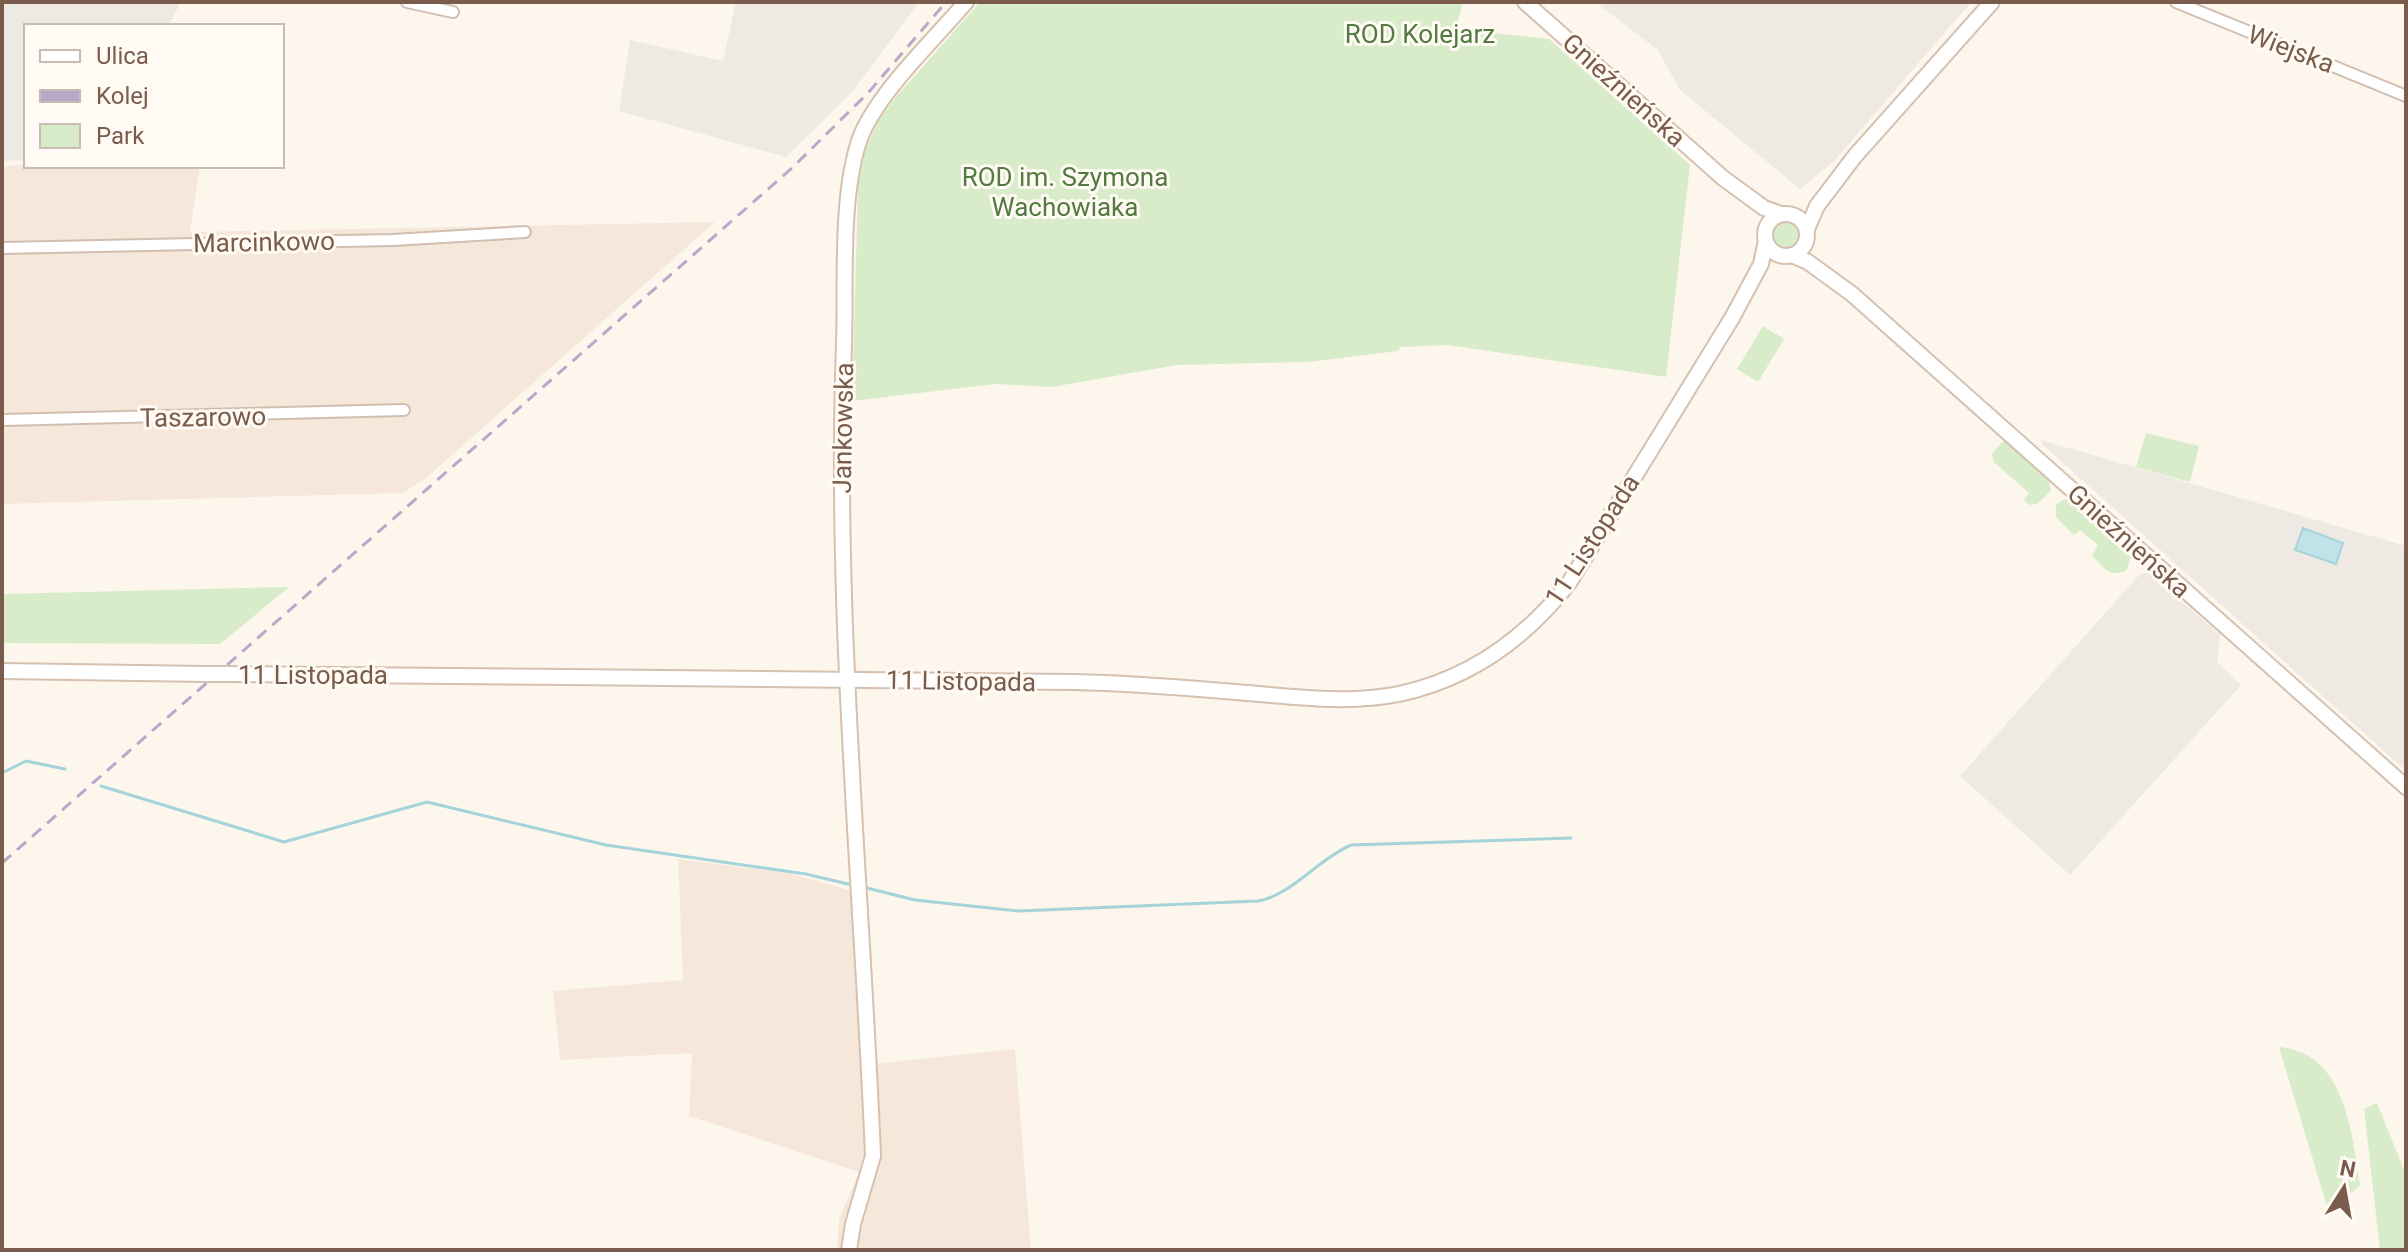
<svg xmlns="http://www.w3.org/2000/svg" width="2408" height="1252" viewBox="0 0 2408 1252" font-family="Roboto,sans-serif">
<style>
.residential{fill:#f5e8da}
.industrial{fill:#efe9e4}
.green{fill:#d8ecc9}
.water{fill:#bfe3e8;stroke:#a5d3da;stroke-width:2}
.lines{fill:none;stroke-linecap:round;stroke-linejoin:round}
.stream{stroke:#a5d3da;stroke-width:3}
.street-casing{stroke:#d1beb0;stroke-width:14}
.secondary-casing{stroke:#d6c0b0;stroke-width:18}
.street{stroke:#fff;stroke-width:10}
.secondary{stroke:#fff;stroke-width:14}
.rail{stroke:#b9a8c9;stroke-width:3;stroke-dasharray:12 8;stroke-linecap:butt}
.secondary-bridge-casing{stroke:#d6c0b0;stroke-width:18;stroke-linecap:butt}
.secondary-bridge{stroke:#fff;stroke-width:14}
.labels{text-anchor:middle;dominant-baseline:central;stroke-width:6;stroke-linejoin:round;paint-order:stroke}
.park-label{font-size:26px;fill:#537a41;stroke:#fffaf3}
.street-label{font-size:26px;fill:#7a5c4d;stroke:#fffaf3}
</style>
<rect width="100%" height="100%" fill="#fdf6ec"/>
<g class="residential">
<path d="M26 164 200 166 190 232 715 222 426 478 403 493 2 504V167Z"/>
<path d="M678 859 788 873 852 891 863 1065 1015 1049 1031 1250H837L839 1219 859 1172 689 1116 692 1053 560 1060 553 991 683 980Z"/>
</g>
<g class="industrial">
<path d="M2 2H181L168 26H26V160L2 161Z"/>
<path d="M736 2H919L854 90 786 157 619 111 630 40 723 61Z"/>
<path d="M1595 2H1971L1834 161 1800 189 1680 90 1658 50Z"/>
<path d="M2041 440 2406 546 2404 769 2042 444Z"/>
<path d="M2149 573 2220 635 2217 662 2241 685 2070 875 1960 776 2140 574Z"/>
</g>
<g class="green">
<path d="M980 2H1463L1456 29 1549 39 1690 165 1666 377 1448 345 1401 347 1398 351 1308 362 1177 365 1052 387 995 384 852 401 858 187 865 151 878 121 896 97Z"/>
<circle cx="1786" cy="235" r="16"/>
<path d="M1763 326 1784 339 1758 382 1737 369Z"/>
<path d="M2146 433 2199 446 2190 482 2136 467Z"/>
<path d="M2008 441 2048 477 2051 491 2037 504 2030 505 2024 500 2029 493 1994 462 1992 454 2002 442Z"/>
<path d="M2066 499 2075 502 2128 550 2131 556 2127 570C2111 579 2103 567 2092 556L2098 545 2080 530 2074 535 2056 517V504Z"/>
<path d="M289 587 220 644 2 643V594Z"/>
<path d="M2279 1047C2345 1052 2352 1133 2360 1185L2329 1213Z"/>
<path d="M2377 1103 2406 1175V1250H2380L2364 1109Z"/>
</g>
<path class="water" d="M2303 528 2343 543 2336 564 2295 550Z"/>
<g class="lines">
<g class="stream">
<path d="M2 773 26 761 65 769"/>
<path d="M101 786 284 842 427 802 606 845 806 874 852 885"/>
<path d="M867 888 915 900 1019 911 1258 901C1292 895 1318 859 1351 845L1571 838"/>
</g>
<defs>
<g id="street">
<path d="M407 2 453 12"/>
<path d="M2176 2 2406 96"/>
<path d="M2 248 393 240 525 232"/>
<path d="M2 420 404 410"/>
</g>
<g id="secondary">
<path d="M1525 2 1723 178 1764 208 1781 214"/>
<circle cx="1786" cy="235" r="21"/>
<path d="M1807 229 1817 206 1855 156 1992 2"/>
<path d="M1792 255 1808 262 1852 294 2406 787"/>
<path d="M2 671 206 674"/>
<path d="M228 674C510 677 792 678 1074 682 1131 683 1189 688 1247 693 1297 697 1348 704 1399 694 1469 679 1525 639 1569 583L1732 318 1761 264 1766 241"/>
<path d="M849 1250 853 1224 873 1156C862 885 834 616 844 345 846 283 840 200 859 141 875 95 934 40 966 2"/>
</g>
</defs>
<use href="#street" class="street-casing"/>
<use href="#secondary" class="secondary-casing"/>
<use href="#street" class="street"/>
<use href="#secondary" class="secondary"/>
<path class="rail" d="M2 863 792 168 868 93 946 2"/>
<defs>
<path id="secondary-bridge" d="M206 674H228"/>
</defs>
<use href="#secondary-bridge" class="secondary-bridge-casing"/>
<use href="#secondary-bridge" class="secondary-bridge"/>
</g>
<g class="labels">
<g class="park-label">
<text x="1420" y="34">ROD Kolejarz</text>
<text x="1065" y="177">ROD im. Szymona<tspan x="1065" dy="30">Wachowiaka</tspan></text>
</g>
<g class="street-label">
<text transform="translate(2291 49) rotate(21)">Wiejska</text>
<text transform="translate(1624 90) rotate(42)">Gnieźnieńska</text>
<text transform="translate(264 242) rotate(-1)">Marcinkowo</text>
<text transform="translate(203 417) rotate(-1)">Taszarowo</text>
<text transform="translate(843 428) rotate(-89)">Jankowska</text>
<text transform="translate(1592 540) rotate(-57)">11 Listopada</text>
<text transform="translate(2129 541) rotate(42)">Gnieźnieńska</text>
<text x="313" y="675">11 Listopada</text>
<text transform="translate(961 681) rotate(1)">11 Listopada</text>
</g>
</g>
<rect width="2408" height="1252" fill="none" stroke="#7a5c4d" stroke-width="8"/>
<rect x="24" y="24" width="260" height="144" fill="#fffaf3" stroke="#cabbb1" stroke-width="2"/>
<rect x="40" y="50" width="40" height="12" fill="#ffffff" stroke="#cabbb1" stroke-width="2"/>
<text x="96" y="64" font-size="24" fill="#7a5c4d">Ulica</text>
<rect x="40" y="90" width="40" height="12" fill="#b9a8c9" stroke="#cabbb1" stroke-width="2"/>
<text x="96" y="104" font-size="24" fill="#7a5c4d">Kolej</text>
<rect x="40" y="124" width="40" height="24" fill="#d8ecc9" stroke="#cabbb1" stroke-width="2"/>
<text x="96" y="144" font-size="24" fill="#7a5c4d">Park</text>
<g transform="translate(2344 1188) rotate(11)" stroke="#fffaf3" stroke-width="6" paint-order="stroke">
<path d="M0-6L14 30L0 20L-14 30Z" fill="#7a5c4d"/>
<text y="-12" font-size="22" font-weight="bold" text-anchor="middle" fill="#7a5c4d">N</text>
</g>
</svg>
